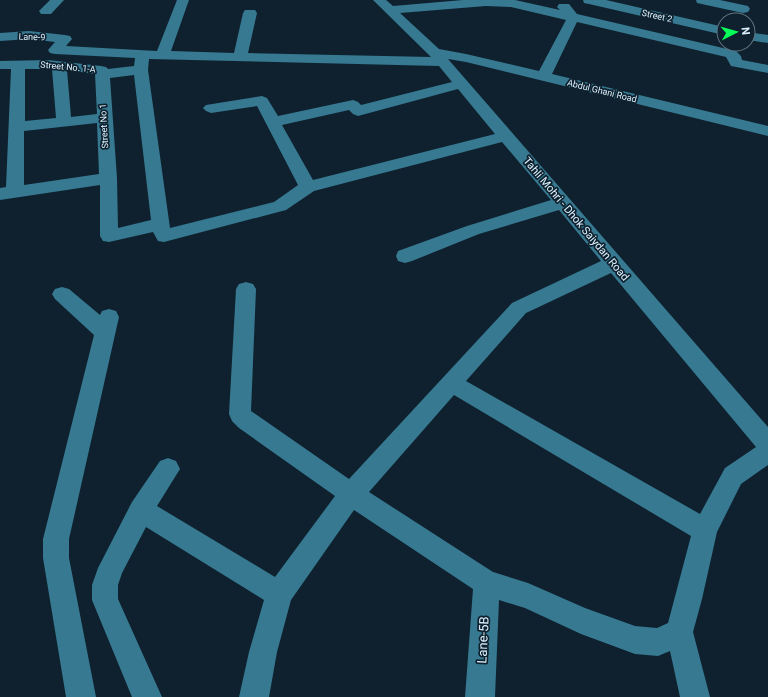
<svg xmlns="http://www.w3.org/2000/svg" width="768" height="697" viewBox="0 0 768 697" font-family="Roboto,sans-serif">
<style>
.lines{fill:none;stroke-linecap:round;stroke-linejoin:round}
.minor{fill:#367991;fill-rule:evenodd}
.labels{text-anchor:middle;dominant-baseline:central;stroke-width:3.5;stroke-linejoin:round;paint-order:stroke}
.far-street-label{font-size:9px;fill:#dcf3ff;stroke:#0f212e}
.street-label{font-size:11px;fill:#dcf3ff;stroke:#0f212e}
.near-street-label{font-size:13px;fill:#dcf3ff;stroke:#0f212e}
</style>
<rect width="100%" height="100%" fill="#0f212e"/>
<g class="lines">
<g class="minor">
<path d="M50 0H64L51 14H41L39 11Z"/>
<path d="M177 0H189L171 51 234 53 243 13 245 10H255L257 13 248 53 431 57 373 0H386L393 6 463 0H515L560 10 557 7 559 4H569L577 14 736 51 741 56 742 60 768 65V73L731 66 726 57 577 22 552 74 768 126V136L466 62 448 59 768 427V465L741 484 717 532 702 599 693 632 710 697H680L670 651 658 656 635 654 581 634 525 608 499 600 495 697H465L473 589 354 510 291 600 277 652 269 697H239L249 652 264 600 146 527 122 573 118 585V599L162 697H132L92 600V585L98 568 132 502 160 461 168 458 176 461 180 469 157 506 275 577 335 496 239 428 232 421 229 414 236 289 239 284 246 282 253 284 256 289 251 411 349 479 512 303 601 261 559 210 479 234 412 261 405 263 398 261 396 256 398 251 467 226 551 200 502 142 314 191 286 210 164 242 158 241 153 232 109 242 103 241 100 236V185L0 200V188L6 187 11 69H0V61L48 60 101 66 106 67 108 69 134 66 135 58 55 54 50 53 48 50 55 42 29 39 0 41V33L29 31 65 35 70 36 72 39 66 46 157 51ZM486 6 511 7 566 20 539 71 466 54 439 49 400 13ZM149 59 439 66 452 82 361 105 358 102 353 100 278 116 267 98 262 96 206 105 203 108 206 111 211 113 257 106 298 185 274 202 170 228 148 70ZM25 69H52L56 118 25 121ZM67 70 95 74 97 114 71 117ZM134 75 151 220 118 228 117 178 110 78ZM458 89 495 134 313 180 282 125 349 110 353 114 358 116ZM97 123 99 174 24 185V131ZM611 273 756 447 725 468 700 514 466 381 526 313ZM454 395 691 536 668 623 657 628 635 626 585 608 528 583 493 572 369 492Z"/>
<path d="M583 0H606L724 27V35L589 4 584 3Z"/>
<path d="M696 0H720L748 6 750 9 748 12 743 13 697 3Z"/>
<path d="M748 32 768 35V43L748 40Z"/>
<path d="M62 287 69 289 100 315 102 311 109 309 116 311 119 317 69 539V558L96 697H66L43 558V539L94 335 55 299 52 294 55 289Z"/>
</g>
</g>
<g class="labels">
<g class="far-street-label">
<text transform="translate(657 16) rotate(13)">Street 2</text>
<text transform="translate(32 37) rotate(2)">Lane-9</text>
<text transform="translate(68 67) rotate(5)">Street No. 1-A</text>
<text transform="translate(602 91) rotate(14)">Abdul Ghani Road</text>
<text transform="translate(104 126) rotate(-93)">Street No 1</text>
</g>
<g class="street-label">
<text transform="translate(576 219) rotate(50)">Tahli Mohri - Dhok Saiydan Road</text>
</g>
<g class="near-street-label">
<text transform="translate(483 640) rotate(-87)">Lane-5B</text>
</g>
</g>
<g transform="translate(736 32) rotate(84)"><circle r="19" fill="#0f212e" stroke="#617582"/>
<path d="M0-3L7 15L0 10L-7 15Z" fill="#08ff59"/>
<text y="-6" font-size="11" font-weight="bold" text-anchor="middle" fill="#dcf3ff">N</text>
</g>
</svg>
